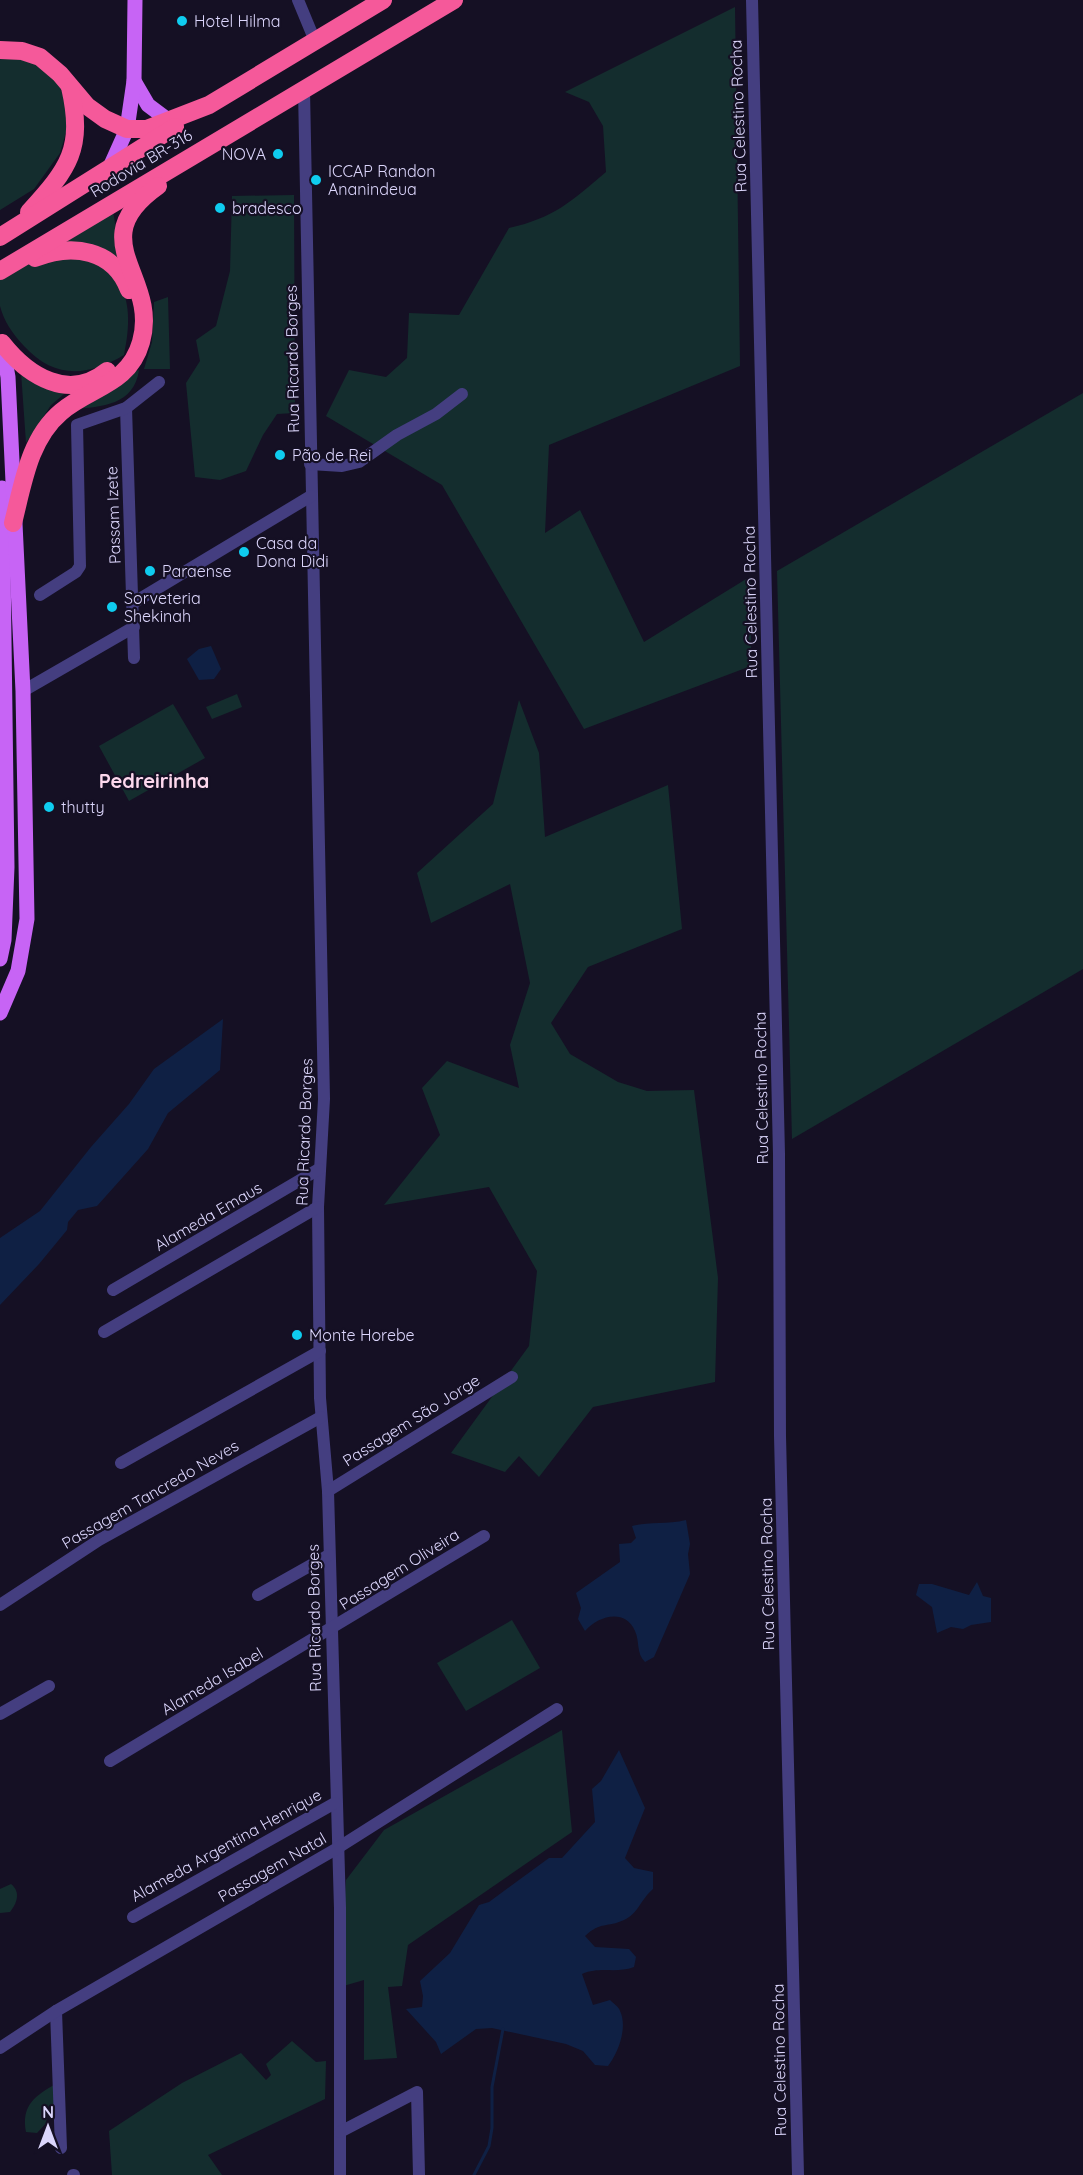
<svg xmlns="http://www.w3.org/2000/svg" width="1083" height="2175" viewBox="0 0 1083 2175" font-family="Quicksand,sans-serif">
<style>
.green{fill:#142d2e}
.water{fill:#0f2044}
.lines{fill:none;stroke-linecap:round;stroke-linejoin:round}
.stream{stroke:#0f2044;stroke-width:3}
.minor{stroke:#443e80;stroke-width:12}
.major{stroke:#c764f5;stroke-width:15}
.highway{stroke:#f5599a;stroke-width:18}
.poi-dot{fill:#0fccef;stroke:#151024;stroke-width:2}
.labels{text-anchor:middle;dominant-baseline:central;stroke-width:4.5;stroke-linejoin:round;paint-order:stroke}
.poi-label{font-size:16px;fill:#dcd6fc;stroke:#151024;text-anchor:start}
.street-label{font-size:16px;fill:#dcd6fc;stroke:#151024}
.quarter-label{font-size:20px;font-weight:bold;fill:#fdd8ed;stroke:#151024}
</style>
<rect width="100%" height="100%" fill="#151024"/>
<g class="green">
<path d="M735 7 740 366 549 445 545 533 580 510 644 642 751 576V666L584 729 442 485 326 416 349 370 386 377 407 358 409 313 459 315 509 228C554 218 572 201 606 172L603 126 589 102 565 92Z"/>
<path d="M0 58 36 61 60 83 69 122 60 153 34 189 0 210Z"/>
<path d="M294 195 295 413 277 414 263 435 246 471 220 480 195 477 186 383 200 361 196 340 216 326 230 271 232 196Z"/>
<path d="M113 211 123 271 60 243Z"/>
<path d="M50 256C119 254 138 293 124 355 87 377 54 379 24 346 13 334 4 322 0 306 0 298 0 287 0 278L8 272Z"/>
<path d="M168 297 170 369H144L152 342 154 302Z"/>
<path d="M139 370C134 405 102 407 73 409L132 372Z"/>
<path d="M21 372 70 389 51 405 26 443Z"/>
<path d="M1083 393V969L792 1139 777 571Z"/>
<path d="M237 694 242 707 212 719 206 707Z"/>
<path d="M519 700 539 753 545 837 668 785 682 929 588 967 551 1023 570 1054 618 1082 647 1091 694 1090 718 1278 715 1382 593 1407 539 1477 519 1456 505 1472 451 1453 529 1346 537 1271 489 1187 384 1205 440 1135 422 1088 447 1061 519 1088 510 1045 530 983 510 884 431 923 417 873 493 804Z"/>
<path d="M173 704 205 758 129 801 99 746Z"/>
<path d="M512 1620 540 1668 466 1711 437 1663Z"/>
<path d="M562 1730 572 1832 408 1945 402 1986 388 1987 397 2058 364 2060V1980L340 1987 346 1880 384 1830Z"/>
<path d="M11 1884C21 1892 17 1903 10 1912L0 1913V1889Z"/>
<path d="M292 2041 316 2062 326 2061 325 2099 208 2155 222 2175H112L109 2131 182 2083 241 2053 266 2080 271 2075 266 2064Z"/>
<path d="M57 2083V2109L46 2106 43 2109 50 2119 37 2133 26 2132C21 2105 35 2096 57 2083Z"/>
</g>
<g class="water">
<path d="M211 646 221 669 214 679 199 680 187 659 199 649Z"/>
<path d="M223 1019 220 1070 168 1113 148 1149 97 1206 78 1210 68 1222 67 1230 39 1264 0 1305V1238L40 1211 91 1147 129 1104 154 1069Z"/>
<path d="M686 1520 690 1544 688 1554 690 1574 654 1657 645 1662C636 1653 640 1642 635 1631 625 1608 598 1616 585 1631L578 1619 581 1608 576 1593 620 1562 619 1544 631 1543 636 1538 632 1526C652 1521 667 1525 686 1520Z"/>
<path d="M977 1582 983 1596 991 1598V1622L971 1625 963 1629 951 1627 937 1633 932 1607 916 1595 919 1584H932L969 1595Z"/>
<path d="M619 1750 645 1808 625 1858 634 1868 653 1872V1889C641 1899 638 1914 624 1920 607 1928 601 1921 585 1936L595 1947 629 1949 636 1957 634 1967C615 1974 601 1966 582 1974L593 2005 610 2000C613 2003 619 2007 620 2011 628 2028 618 2053 608 2066L595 2065 583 2051 566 2044 492 2028 476 2029 441 2054 436 2042 406 2009 422 2007 423 1996 420 1981 450 1953 479 1905 489 1902 549 1858H562L595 1822 592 1789 601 1781Z"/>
</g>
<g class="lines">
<path class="stream" d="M474 2175 489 2146 492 2128V2087L503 2029"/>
<g class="minor">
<path d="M298 0 315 41"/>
<path d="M752 0 779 1154 780 1436 798 2175"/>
<path d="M304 90 324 1099 318 1207 320 1398 328 1491 340 1908V2175"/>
<path d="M126 408 134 658"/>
<path d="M310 464 342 466 359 462 397 435 436 414 462 394"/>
<path d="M40 595 76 572 80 566 77 425 126 408 159 382"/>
<path d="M133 603 311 496"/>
<path d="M23 691 134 627"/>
<path d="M113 1290 319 1169"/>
<path d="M104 1332 318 1207"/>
<path d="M121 1463 320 1351"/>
<path d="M328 1491 512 1377"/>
<path d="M258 1595 329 1555"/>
<path d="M0 1605 99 1540 321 1417"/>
<path d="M0 1714 49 1686"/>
<path d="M110 1761 484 1536"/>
<path d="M133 1917 335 1803"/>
<path d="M56 2011 61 2148"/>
<path d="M0 2048 56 2011 336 1849 557 1709"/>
<path d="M340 2132 417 2092 419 2175"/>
<path d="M73 2175H74"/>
</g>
<g class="major">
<path d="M134 81 148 105 168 120"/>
<path d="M110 167 127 129 134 81 135 0"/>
<path d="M0 959 4 940 7 867 2 488"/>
<path d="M0 1013 18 971 27 919 23 691 8 377 2 343"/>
</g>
<g class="highway">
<path d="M0 50 22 51 40 57 60 74 87 106 105 119 127 129H147L209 105 383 0"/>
<path d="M29 212C69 168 84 149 70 87"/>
<path d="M0 237 175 127"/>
<path d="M35 258C72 243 114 249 129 290"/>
<path d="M0 271 454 0"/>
<path d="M2 343C28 376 69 402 107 371"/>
<path d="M13 523C23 484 29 439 61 412 90 387 129 385 141 342 160 276 80 241 158 186"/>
</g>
</g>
<g class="poi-dot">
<circle cx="182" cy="21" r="6"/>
<circle cx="278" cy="154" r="6"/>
<circle cx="316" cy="180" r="6"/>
<circle cx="220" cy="208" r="6"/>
<circle cx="280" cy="455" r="6"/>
<circle cx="244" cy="552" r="6"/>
<circle cx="150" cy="571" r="6"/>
<circle cx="112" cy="607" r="6"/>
<circle cx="49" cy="807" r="6"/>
<circle cx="297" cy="1335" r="6"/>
</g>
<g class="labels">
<g class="poi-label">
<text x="194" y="21">Hotel Hilma</text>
<text x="266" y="154" text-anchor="end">NOVA</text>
<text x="328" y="171">ICCAP Randon<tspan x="328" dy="18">Ananindeua</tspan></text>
<text x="232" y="208">bradesco</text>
<text x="292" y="455">Pão de Rei</text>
<text x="256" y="543">Casa da<tspan x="256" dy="18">Dona Didi</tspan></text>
<text x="162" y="571">Paraense</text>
<text x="124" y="598">Sorveteria<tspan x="124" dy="18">Shekinah</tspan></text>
<text x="61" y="807">thutty</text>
<text x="309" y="1335">Monte Horebe</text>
</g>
<g class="street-label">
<text transform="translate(738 116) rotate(-92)">Rua Celestino Rocha</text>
<text transform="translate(141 163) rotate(-31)">Rodovia BR-316</text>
<text transform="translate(292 359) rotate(-91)">Rua Ricardo Borges</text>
<text transform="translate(113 515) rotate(-92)">Passam Izete</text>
<text transform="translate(750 602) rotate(-91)">Rua Celestino Rocha</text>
<text transform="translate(761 1088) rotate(-91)">Rua Celestino Rocha</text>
<text transform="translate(304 1132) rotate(-88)">Rua Ricardo Borges</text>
<text transform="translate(208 1216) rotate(-30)">Alameda Emaus</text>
<text transform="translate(411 1420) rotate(-32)">Passagem São Jorge</text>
<text transform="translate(150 1494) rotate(-30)">Passagem Tancredo Neves</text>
<text transform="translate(399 1569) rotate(-32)">Passagem Oliveira</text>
<text transform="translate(767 1574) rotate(-91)">Rua Celestino Rocha</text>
<text transform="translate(314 1618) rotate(-91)">Rua Ricardo Borges</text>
<text transform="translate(212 1681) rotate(-31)">Alameda Isabel</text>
<text transform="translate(226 1845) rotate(-29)">Alameda Argentina Henrique</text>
<text transform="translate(272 1867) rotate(-30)">Passagem Natal</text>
<text transform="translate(779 2060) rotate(-91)">Rua Celestino Rocha</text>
</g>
<g class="quarter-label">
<text x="154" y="780">Pedreirinha</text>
</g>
</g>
<g transform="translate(48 2127)" stroke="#151024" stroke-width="4.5" paint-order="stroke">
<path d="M0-4.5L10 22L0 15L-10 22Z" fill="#dcd6fc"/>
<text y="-9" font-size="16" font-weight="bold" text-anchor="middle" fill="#dcd6fc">N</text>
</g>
</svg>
